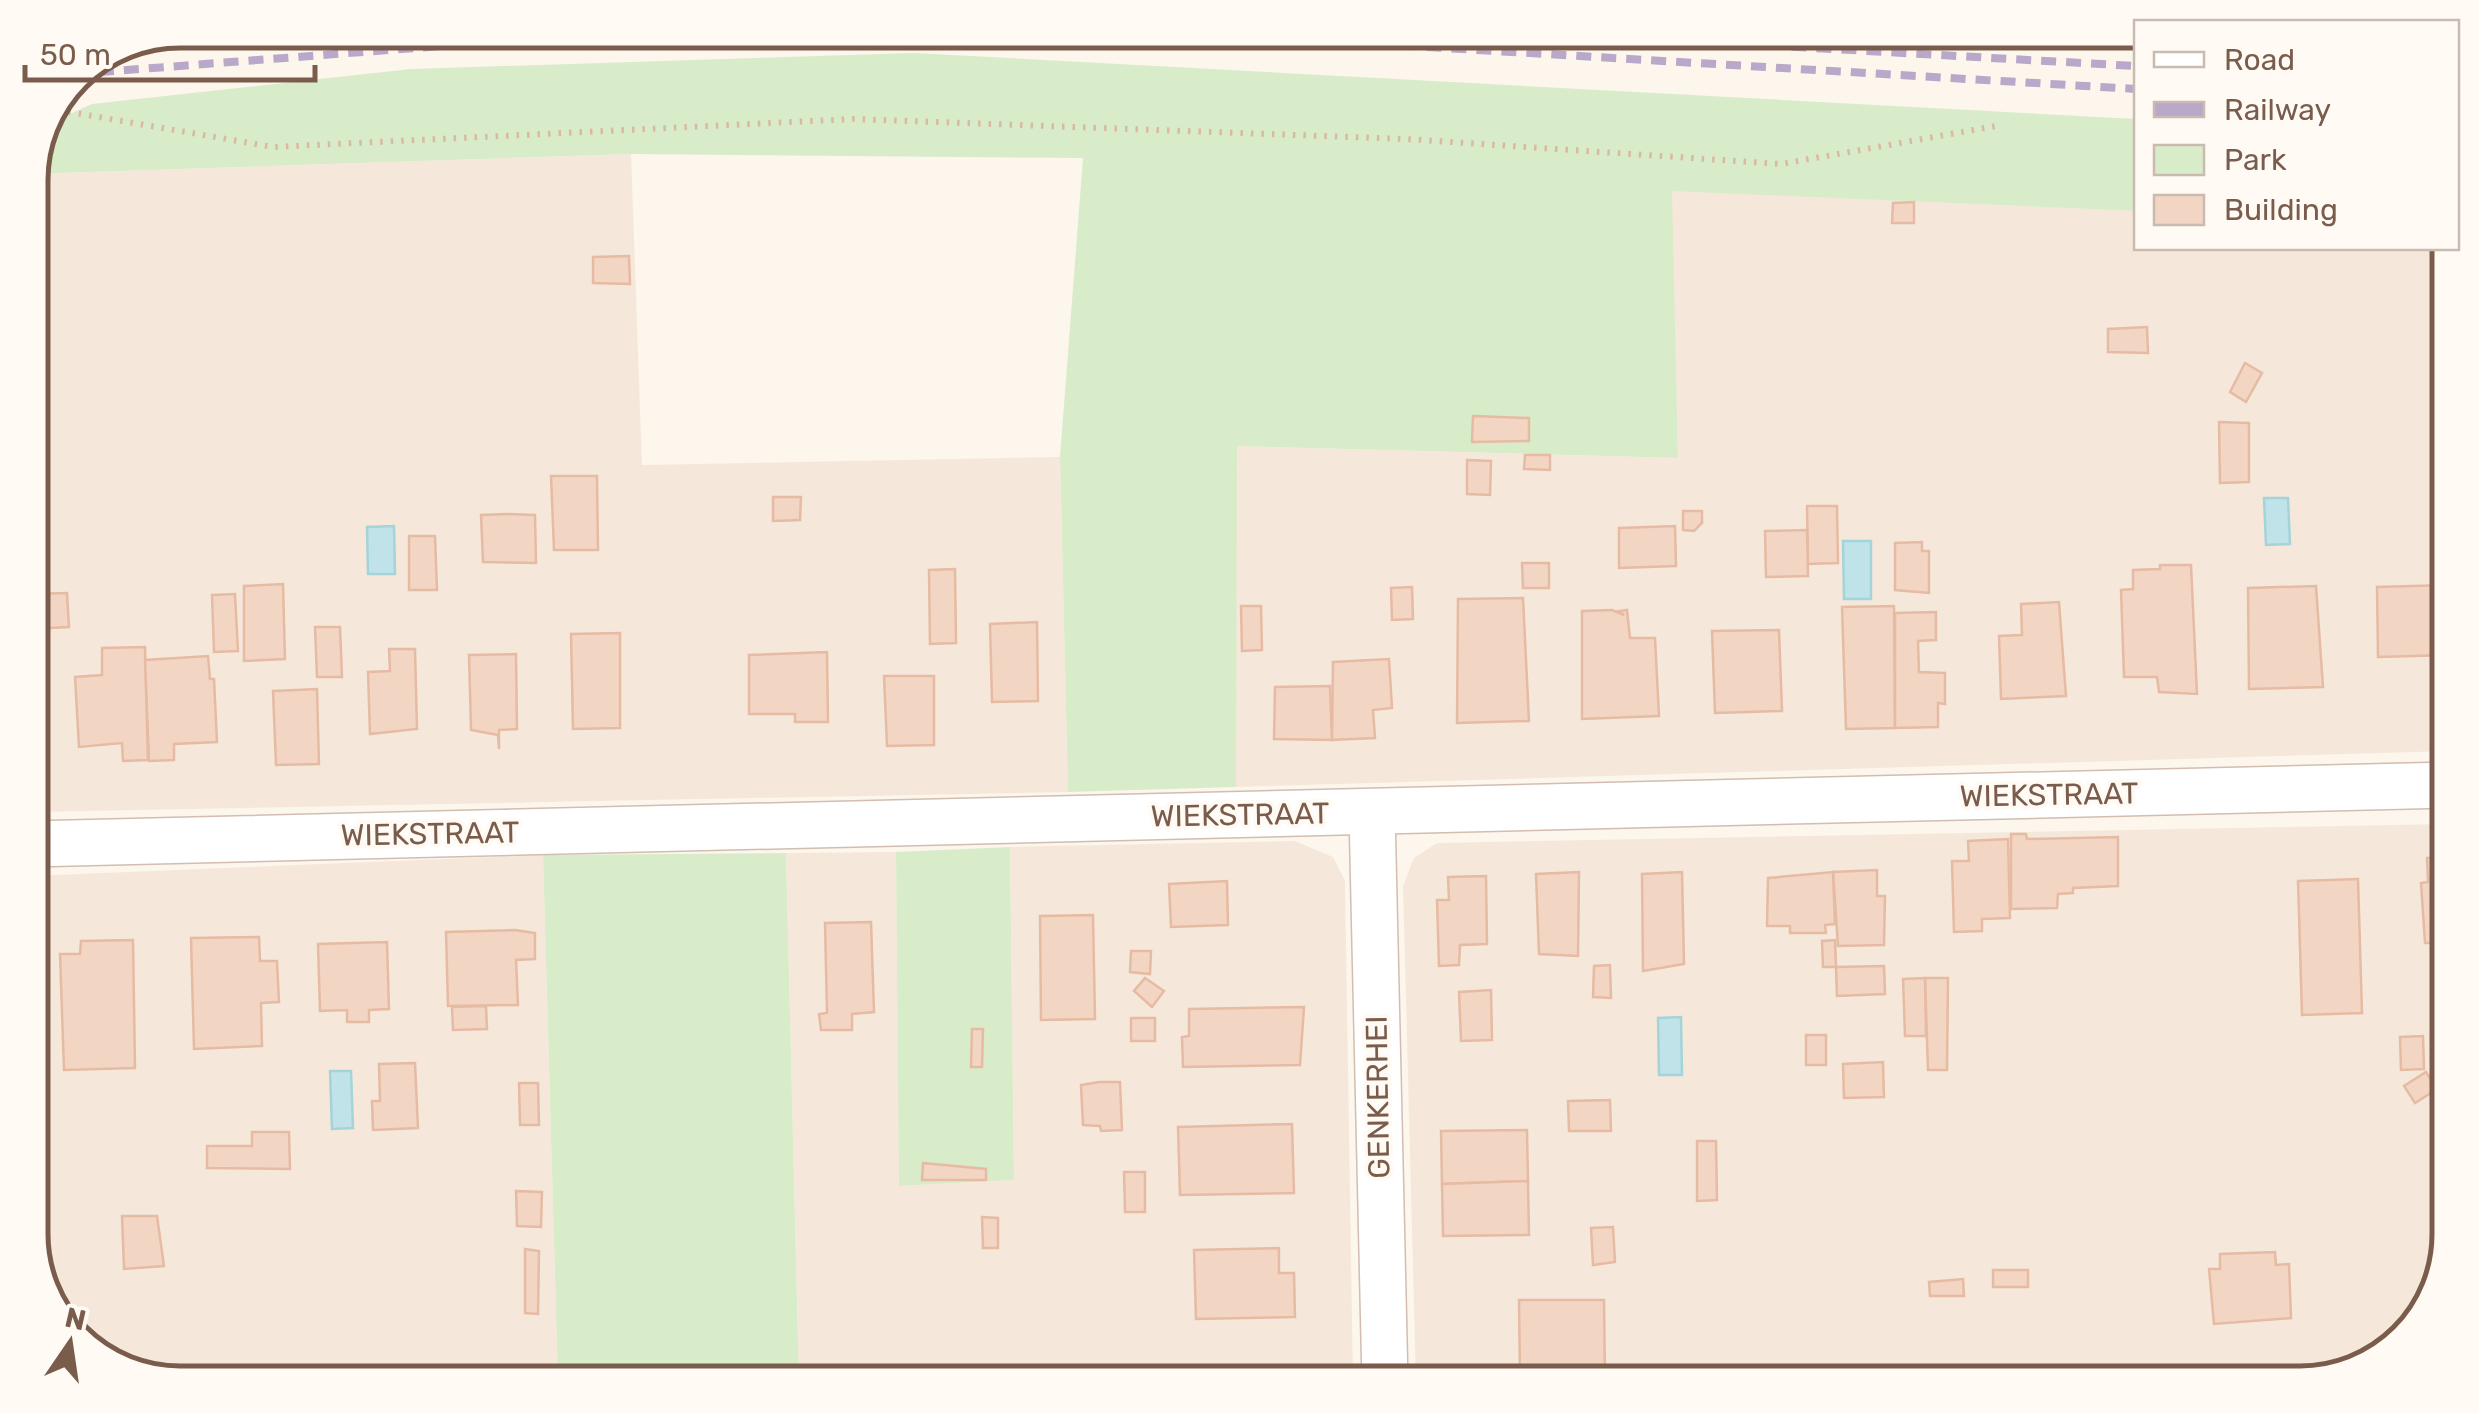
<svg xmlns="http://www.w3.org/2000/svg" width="2479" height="1413" viewBox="0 0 2479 1413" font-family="Rubik,sans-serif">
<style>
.residential{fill:#f5e8da}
.green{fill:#d8ecc9}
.water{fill:#bfe3e8;stroke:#a5d3da;stroke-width:2.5}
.building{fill:#f3d5c3;stroke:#e6bba3;stroke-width:2.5}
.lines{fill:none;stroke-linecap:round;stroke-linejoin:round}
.minor-casing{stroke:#d1beb0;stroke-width:48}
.path{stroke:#d9b8a5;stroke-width:6;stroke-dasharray:2.5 8;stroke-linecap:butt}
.minor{stroke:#fff;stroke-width:45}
.rail{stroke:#b9a8c9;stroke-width:8;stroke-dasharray:15 10;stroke-linecap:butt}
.labels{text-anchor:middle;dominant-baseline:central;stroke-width:8;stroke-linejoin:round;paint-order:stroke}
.street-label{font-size:30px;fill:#7a5c4d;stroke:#fffaf3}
.rim{fill:none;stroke:#7a5c4d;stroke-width:5}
</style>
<rect width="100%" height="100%" fill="#fdf6ec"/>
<g class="residential">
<path d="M631 154 642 465 1060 457 1068 792 30 812V174Z"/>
<path d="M1671 190 2136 211V248H2449V751L1236 787V446L1678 458Z"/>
<path d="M2449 824V1234L2429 1308 2417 1320 2408 1321V1329L2375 1363 2300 1383H1416L1403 886 1414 858 1437 843Z"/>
<path d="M1295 841 1333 857 1345 881 1353 1383H799L786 853 896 852 900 1186 1014 1180 1010 847Z"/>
<path d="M543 855 558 1383H179L105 1363 55 1316 30 1243V876Z"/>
</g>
<g class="green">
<path d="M914 53 2136 119V211L1672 191 1678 458 1237 446 1236 787 1068 792 1060 457 1083 158 631 154 30 174 52 122 92 104 411 69Z"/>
<path d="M1010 847 1014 1180 899 1186 896 852Z"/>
<path d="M786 853 799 1383H558L543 855Z"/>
</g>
<g class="water">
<path d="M2264 498H2288L2290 544 2266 545Z"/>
<path d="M394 526 395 574H368L367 527Z"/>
<path d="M1843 541H1871V599H1844Z"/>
<path d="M1681 1017 1682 1075H1659L1658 1018Z"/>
<path d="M330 1071H351L353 1128 332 1129Z"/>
</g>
<g class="building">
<path d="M1914 202V223H1892L1893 203Z"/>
<path d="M629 256 630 284 593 283V257Z"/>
<path d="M2147 327 2148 353 2108 352V329Z"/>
<path d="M2245 363 2262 373 2246 402 2230 392Z"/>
<path d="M1473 416 1529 418V441L1472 442Z"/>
<path d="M2219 422 2249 423V482L2220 483Z"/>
<path d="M1525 455H1550V470L1524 469Z"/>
<path d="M1467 460 1491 461 1490 495 1467 494Z"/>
<path d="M551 476H597L598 550H554Z"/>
<path d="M773 497H801L800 520 773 521Z"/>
<path d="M1807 506H1837L1838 563 1808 564Z"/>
<path d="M1683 511H1702V523L1694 531 1683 530Z"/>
<path d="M506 514 535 515 536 563 483 562 481 515Z"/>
<path d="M1675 526 1676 566 1619 568V528Z"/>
<path d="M1807 530 1808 576 1766 577 1765 531Z"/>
<path d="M409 536H435L437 590H409Z"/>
<path d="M1922 542V551H1929V593L1895 590V543Z"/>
<path d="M1522 563H1549V588H1523Z"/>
<path d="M2160 565H2191L2197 694 2159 692 2157 677H2124L2121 590 2133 589V570L2160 569Z"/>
<path d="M955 569 956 643 930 644 929 570Z"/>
<path d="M283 584 285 659 244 661V586Z"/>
<path d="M2449 585V655L2378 657 2377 587Z"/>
<path d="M2316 586 2323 687 2249 689 2248 588Z"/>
<path d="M1412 587 1413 619 1392 620 1391 588Z"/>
<path d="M67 593 69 627 30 629V594Z"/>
<path d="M235 594 238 651 214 652 212 595Z"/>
<path d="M1523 598 1529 721 1457 723 1458 599Z"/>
<path d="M2059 602 2066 696 2001 699 1999 636 2022 635 2021 604Z"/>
<path d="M1241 606H1261L1262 650 1242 651Z"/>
<path d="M1894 606 1895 728 1846 729 1842 607Z"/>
<path d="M1612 610 1624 615 1619 611 1627 610 1630 638H1655L1659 716 1582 719V611Z"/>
<path d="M1936 612V640L1918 641 1919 672 1945 673V704L1938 703V727L1895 728V613Z"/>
<path d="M1037 622 1038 701 992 702 990 624Z"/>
<path d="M315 627H340L342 677H317Z"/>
<path d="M1779 630 1782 711 1715 713 1712 631Z"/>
<path d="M620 633V728L573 729 571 634Z"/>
<path d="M145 647 148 760 123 761 122 743 79 747 75 677 102 675V648Z"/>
<path d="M389 649H415L417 729 370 734 368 672 390 671Z"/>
<path d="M827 652 828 722H795V714H749V655Z"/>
<path d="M516 654 517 729 499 730V749L498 735 471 730 469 655Z"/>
<path d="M208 656 210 679H214L217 742 174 744V760L149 761 145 660Z"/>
<path d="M1389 659 1392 708 1373 710 1375 738 1332 740 1333 662Z"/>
<path d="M884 676H934V745L887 746Z"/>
<path d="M1330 686 1332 740 1274 739 1275 687Z"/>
<path d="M317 689 319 764 276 765 273 691Z"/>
<path d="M2011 834H2026L2027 839 2118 837V886L2073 888V893L2058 894 2057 908 2011 909Z"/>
<path d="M2008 839 2010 918 1982 919V931L1954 932 1952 861H1969L1968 841Z"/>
<path d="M2427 858H2449V943H2425L2421 883 2428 882Z"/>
<path d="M1877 870V896H1885L1884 945 1838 946 1833 872Z"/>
<path d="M1579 872 1578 956 1539 954 1536 874Z"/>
<path d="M1682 872 1684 964 1643 971 1642 874Z"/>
<path d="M1833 872 1835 924 1825 925 1826 933H1790V926H1767L1768 878Z"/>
<path d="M1486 876 1487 944 1460 945 1459 965 1439 966 1437 900H1449L1448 877Z"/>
<path d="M2358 879 2362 1013 2302 1015 2298 881Z"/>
<path d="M1227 881 1228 925 1171 927 1169 884Z"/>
<path d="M1093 915 1095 1019 1041 1020 1040 916Z"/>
<path d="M871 922 874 1012 852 1014V1030H821L819 1014 827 1013 825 923Z"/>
<path d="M515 930 535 933V959L516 960 518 1005 448 1006 446 932Z"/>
<path d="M259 937 260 961H277L279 1002 261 1003 262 1046 194 1049 191 938Z"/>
<path d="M133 940 135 1068 64 1070 60 954H80L81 941Z"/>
<path d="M1835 940 1836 967H1823L1822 941Z"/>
<path d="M387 942 389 1009 369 1010V1022H347V1010L320 1011 318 944Z"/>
<path d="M1131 951H1151L1150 974 1130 972Z"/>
<path d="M1610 965 1611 998 1593 997 1594 966Z"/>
<path d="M1884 966 1885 994 1837 996 1836 967Z"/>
<path d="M1145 978 1164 991 1152 1007 1134 991Z"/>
<path d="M1925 978H1948L1947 1070H1928Z"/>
<path d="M1925 978 1926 1036H1905L1903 979Z"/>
<path d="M1491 990 1492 1040 1461 1041 1459 992Z"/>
<path d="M486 1006 487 1029 453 1030 452 1007Z"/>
<path d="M1304 1007 1300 1065 1183 1067 1182 1037 1189 1036V1009Z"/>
<rect x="1131" y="1018" width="24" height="23"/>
<path d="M972 1029H983L982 1067H971Z"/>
<rect x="1806" y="1035" width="20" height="30"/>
<path d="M2423 1036 2424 1069 2401 1070 2400 1037Z"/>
<path d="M1883 1062 1884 1097 1844 1098 1843 1064Z"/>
<path d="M415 1063 418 1128 373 1130 372 1101H380L379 1064Z"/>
<path d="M2426 1072 2437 1089 2415 1103 2404 1086Z"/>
<path d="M1099 1082H1120L1122 1130 1101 1131 1100 1126 1083 1125 1081 1085Z"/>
<path d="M519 1083H538L539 1125H520Z"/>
<path d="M1610 1100 1611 1131H1569L1568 1101Z"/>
<path d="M1292 1124 1294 1193 1180 1195 1178 1127Z"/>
<path d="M1527 1130 1528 1181 1442 1184 1441 1131Z"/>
<path d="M252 1132H289L290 1169 207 1168V1146H252Z"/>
<path d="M1697 1141H1716L1717 1200 1697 1201Z"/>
<path d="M923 1163 986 1169V1180H922Z"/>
<path d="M1124 1172H1145V1212H1125Z"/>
<path d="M1528 1181 1529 1235 1443 1236 1442 1184Z"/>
<path d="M516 1191 542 1192 541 1227 517 1226Z"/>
<path d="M122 1216H157L164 1266 124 1269Z"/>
<path d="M982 1217 998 1218V1248H983Z"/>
<path d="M1613 1227 1615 1262 1593 1265 1591 1228Z"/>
<path d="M1279 1248V1273H1294L1295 1317 1196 1319 1194 1250Z"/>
<path d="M525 1249 539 1251 538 1314 525 1313Z"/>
<path d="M2275 1252 2276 1265 2289 1264 2291 1318 2214 1324 2209 1269H2220V1254Z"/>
<rect x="1993" y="1270" width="35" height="17"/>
<path d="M1963 1279 1964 1296H1930L1929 1282Z"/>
<path d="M1519 1300H1604L1605 1383H1528L1520 1378Z"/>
<path d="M1297 1369V1383H1220L1219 1372Z"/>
</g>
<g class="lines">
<defs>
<g id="minor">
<path d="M1372 812 1385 1383"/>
<path d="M30 844 2449 785"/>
</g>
</defs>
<use href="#minor" class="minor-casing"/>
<path class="path" d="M58 110 273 147 854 119 1406 139 1781 164 1996 126"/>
<use href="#minor" class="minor"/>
<g class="rail">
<path d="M1052 30 1174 32 2136 89"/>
<path d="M1492 30 2136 66"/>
<path d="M143 45 312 30"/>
<path d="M74 74 612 33 781 30"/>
</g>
</g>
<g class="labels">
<g class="street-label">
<text transform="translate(2049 795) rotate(-1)">WIEKSTRAAT</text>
<text transform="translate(1240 815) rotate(-1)">WIEKSTRAAT</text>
<text transform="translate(430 834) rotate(-1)">WIEKSTRAAT</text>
<text transform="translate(1378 1097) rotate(-91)">GENKERHEI</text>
</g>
</g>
<path d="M0 0H2479V1413H0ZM180 48H2300A132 132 0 0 1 2432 180V1234A132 132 0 0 1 2300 1366H180A132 132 0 0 1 48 1234V180A132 132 0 0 1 180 48Z" fill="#fffaf3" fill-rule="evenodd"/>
<path class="rim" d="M180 48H2300A132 132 0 0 1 2432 180V1234A132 132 0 0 1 2300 1366H180A132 132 0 0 1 48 1234V180A132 132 0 0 1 180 48Z"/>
<rect x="2134" y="20" width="325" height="230" fill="#fffaf3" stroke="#cabbb1" stroke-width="2.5"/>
<rect x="2154" y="52" width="50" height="15" fill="#ffffff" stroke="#cabbb1" stroke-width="2.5"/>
<text x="2224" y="70" font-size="30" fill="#7a5c4d">Road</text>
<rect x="2154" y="102" width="50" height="15" fill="#b9a8c9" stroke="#cabbb1" stroke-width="2.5"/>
<text x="2224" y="120" font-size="30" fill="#7a5c4d">Railway</text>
<rect x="2154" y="145" width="50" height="30" fill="#d8ecc9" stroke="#cabbb1" stroke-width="2.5"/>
<text x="2224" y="170" font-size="30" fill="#7a5c4d">Park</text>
<rect x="2154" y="195" width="50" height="30" fill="#f3d5c3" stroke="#cabbb1" stroke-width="2.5"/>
<text x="2224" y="220" font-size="30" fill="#7a5c4d">Building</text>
<g transform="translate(70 1343) rotate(13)" stroke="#fffaf3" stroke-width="8" paint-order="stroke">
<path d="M0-8L18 38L0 25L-18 38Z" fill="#7a5c4d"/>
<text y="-15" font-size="28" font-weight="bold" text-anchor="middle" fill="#7a5c4d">N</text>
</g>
<path d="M25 65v15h290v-15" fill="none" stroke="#7a5c4d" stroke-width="5"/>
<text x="40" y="65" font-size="30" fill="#7a5c4d" stroke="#fffaf3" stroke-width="8" paint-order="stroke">50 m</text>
</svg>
